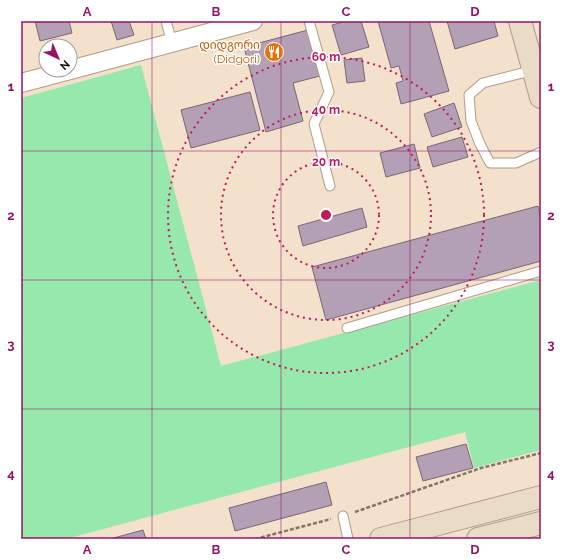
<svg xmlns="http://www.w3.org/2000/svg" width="562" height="560" viewBox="0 0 562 560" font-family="Raleway,'Noto Sans Georgian',sans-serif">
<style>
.green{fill:#96e8ac}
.building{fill:#b3a0b4;stroke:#786679}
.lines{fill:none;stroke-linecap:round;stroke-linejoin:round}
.lane-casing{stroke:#ae9c87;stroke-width:11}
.street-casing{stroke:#ae9c87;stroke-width:20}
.secondary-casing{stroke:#ae9c87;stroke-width:24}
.path{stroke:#827667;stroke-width:2.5;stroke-dasharray:4 2;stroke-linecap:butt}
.lane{stroke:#fff;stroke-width:9}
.street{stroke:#fff;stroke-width:18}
.secondary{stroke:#e9dbc4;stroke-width:22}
.grid{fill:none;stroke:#971369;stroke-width:1;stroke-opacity:0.55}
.ring{fill:none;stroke:#c2185b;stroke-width:2;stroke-dasharray:2 4}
.labels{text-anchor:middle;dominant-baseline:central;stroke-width:3;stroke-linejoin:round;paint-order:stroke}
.food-label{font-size:12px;fill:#c56008;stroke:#fff;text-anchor:end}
.centre{fill:#c2185b;stroke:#fff;stroke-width:2}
.ring-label{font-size:12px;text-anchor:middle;font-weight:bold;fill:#c2185b;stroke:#fff;stroke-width:3;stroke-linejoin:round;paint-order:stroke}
.neatline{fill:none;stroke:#971369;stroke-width:1.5}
.grid-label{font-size:13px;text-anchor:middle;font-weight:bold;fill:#971369}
</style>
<rect width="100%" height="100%" fill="#f4e1cb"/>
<path class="green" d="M141 65 221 366 541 280V450L474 468 465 432 66 539H21V98Z"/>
<g class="building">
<path d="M35 21H69L72 33 40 41Z"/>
<path d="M111 21H129L134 35 117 40Z"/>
<path d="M347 21H361L369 47 341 55 332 25Z"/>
<path d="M378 21H429L449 91 401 104 396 83 403 81 399 66 391 68Z"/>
<path d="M447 21H494L498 36 455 49Z"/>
<path d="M308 30 320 76 293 83 303 121 266 132 244 47Z"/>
<path d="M362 58 365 81 347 83 344 60Z"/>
<path d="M250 92 260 130 191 148 181 110Z"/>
<path d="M454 103 462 127 432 137 424 114Z"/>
<path d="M462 137 468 157 433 167 427 147Z"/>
<path d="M414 144 420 168 386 177 380 153Z"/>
<path d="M538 206 541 218V261L326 320 312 267Z"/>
<path d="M362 208 367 227 303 246 298 226Z"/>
<path d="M466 444 473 468 423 481 416 457Z"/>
<path d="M326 482 332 505 235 531 229 508Z"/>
<path d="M143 530 146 539H110Z"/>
</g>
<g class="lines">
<defs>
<g id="lane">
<path d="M166 21 172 43"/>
<path d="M309 21 329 92 314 124 330 186"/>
<path d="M534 70 483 83 469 95 471 121 480 144 490 163H516L541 152"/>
<path d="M347 328 541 271"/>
<path d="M343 516 348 539"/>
</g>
<g id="street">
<path d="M70 70 253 21"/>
<path d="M21 83 70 70"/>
</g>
<g id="secondary">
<path d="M520 21 541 97"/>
<path d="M381 539 541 497"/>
<path d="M478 539 541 523"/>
</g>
</defs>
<use href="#lane" class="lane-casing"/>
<use href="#street" class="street-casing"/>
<use href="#secondary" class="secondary-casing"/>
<g class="path">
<path d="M355 512 481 468 541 453"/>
<path d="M255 539 331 519"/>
</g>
<use href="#lane" class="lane"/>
<use href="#street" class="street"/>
<use href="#secondary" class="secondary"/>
</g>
<path class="grid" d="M152 21V539M281 21V539M410 21V539M21 151H541M21 280H541M21 409H541"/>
<g class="ring">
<circle cx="326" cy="215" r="53"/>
<circle cx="326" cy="215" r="105"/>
<circle cx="326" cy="215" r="158"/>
</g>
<defs>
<symbol id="restaurant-disc" viewBox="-11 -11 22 22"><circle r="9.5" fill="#e8710a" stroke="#fff"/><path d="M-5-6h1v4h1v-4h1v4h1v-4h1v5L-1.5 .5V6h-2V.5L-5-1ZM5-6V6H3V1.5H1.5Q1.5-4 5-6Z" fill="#fff"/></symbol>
</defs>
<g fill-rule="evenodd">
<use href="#restaurant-disc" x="263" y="41" width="22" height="22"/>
</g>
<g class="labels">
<g class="food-label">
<text x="260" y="45">დიდგორი<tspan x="260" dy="14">(Didgori)</tspan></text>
</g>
</g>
<circle cx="326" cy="215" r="6" class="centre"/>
<g class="ring-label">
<text x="326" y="61">60 m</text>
<text x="326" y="114">40 m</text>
<text x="326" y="166">20 m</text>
</g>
<rect width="562" height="560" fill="none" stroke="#ffffff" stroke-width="44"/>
<g transform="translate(58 58) rotate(136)"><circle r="19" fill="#ffffff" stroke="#a19e9b"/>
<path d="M0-3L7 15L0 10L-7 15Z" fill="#971369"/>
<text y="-6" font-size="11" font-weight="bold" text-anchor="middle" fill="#140d06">N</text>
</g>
<rect x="22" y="22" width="518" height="516" class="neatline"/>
<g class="grid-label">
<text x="87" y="16">A</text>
<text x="216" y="16">B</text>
<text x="346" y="16">C</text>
<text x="475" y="16">D</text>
<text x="11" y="91">1</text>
<text x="551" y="91">1</text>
<text x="11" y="220">2</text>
<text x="551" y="220">2</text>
<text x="11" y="349">3</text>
<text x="551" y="349">3</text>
<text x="11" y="478">4</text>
<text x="551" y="478">4</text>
<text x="87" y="554">A</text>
<text x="216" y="554">B</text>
<text x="346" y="554">C</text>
<text x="475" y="554">D</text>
</g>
</svg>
